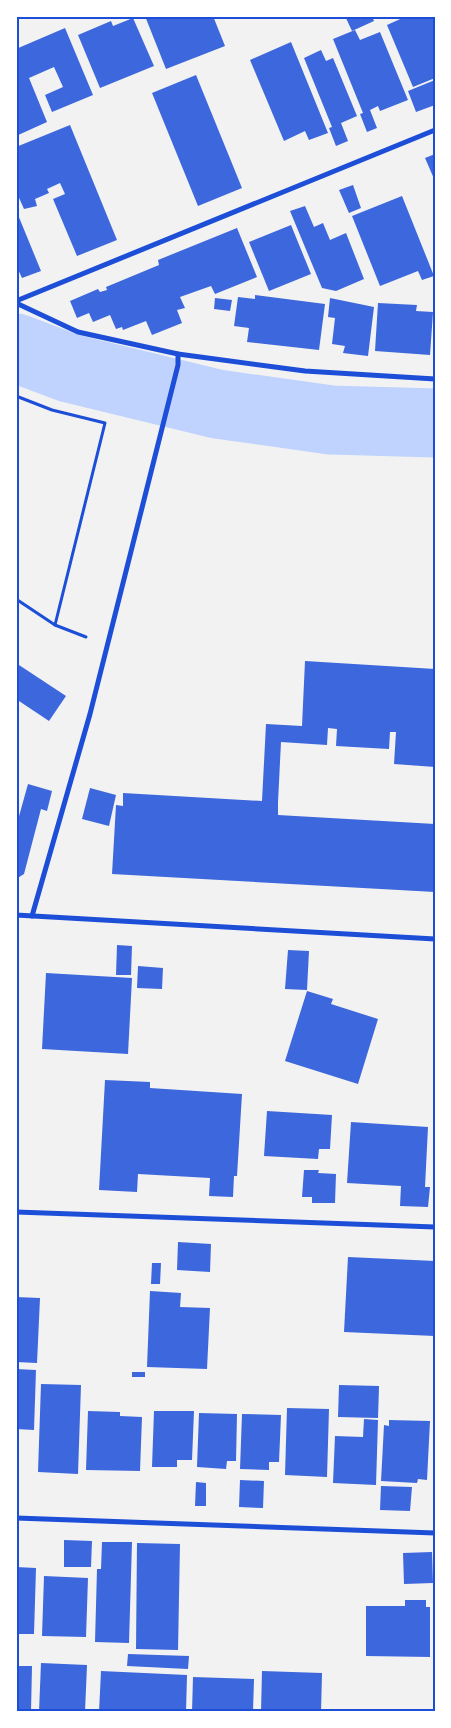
<svg xmlns="http://www.w3.org/2000/svg" width="451" height="1728" viewBox="0 0 451 1728" font-family="'Roboto Condensed',sans-serif">
<style>
.lines{fill:none;stroke-linecap:round;stroke-linejoin:round}
.river{stroke:#bfd3fe;stroke-width:69}
.building{fill:#3d67dc}
.path{stroke:#1d4ed8;stroke-width:3}
.minor{stroke:#1d4ed8;stroke-width:5}
.neatline{fill:none;stroke:#1d4ed8;stroke-width:2}
</style>
<rect width="100%" height="100%" fill="#f2f2f2"/>
<g class="lines">
<path class="river" d="M16 348 69 368 217 404 331 420 435 423"/>
</g>
<g class="building">
<path d="M145 16H213L225 46 166 69Z"/>
<path d="M345 16H372L374 21 352 31Z"/>
<path d="M407 16H435V78L413 87 387 25Z"/>
<path d="M133 18 154 66 100 88 78 35 111 21 113 26Z"/>
<path d="M65 28 93 95 52 112 45 95 63 87 54 67 29 78 47 122 16 136V49Z"/>
<path d="M355 30 360 40 380 32 408 100 380 111 378 106 370 110 377 128 367 132 360 114 363 113 333 39Z"/>
<path d="M291 42 328 133 309 140 305 131 284 141 250 60Z"/>
<path d="M321 50 326 61 333 58 357 116 341 123 348 141 336 146 329 128 332 127 304 58Z"/>
<path d="M196 75 242 188 198 206 152 93Z"/>
<path d="M435 80V105L416 112 408 91Z"/>
<path d="M70 125 117 240 77 256 53 199 65 194 60 183 47 189 49 193 35 199 37 206 24 209 16 191V147Z"/>
<path d="M435 154V181L425 158Z"/>
<path d="M353 185 361 208 349 213 339 190Z"/>
<path d="M402 196 434 276 422 280 418 271 380 286 352 216Z"/>
<path d="M305 206 314 227 323 223 330 240 346 233 364 279 336 291 322 288 290 211Z"/>
<path d="M16 210 41 271 22 278 16 265Z"/>
<path d="M291 225 311 274 269 291 249 242Z"/>
<path d="M237 228 257 277 215 294 211 286 180 297 185 308 177 310 182 323 152 335 146 321 123 330 122 327 116 329 110 315 93 322 89 313 77 318 70 301 98 289 100 292 107 290 106 287 159 265 158 260Z"/>
<path d="M255 295 325 304 319 350 247 342 249 328 234 326 238 297 255 299Z"/>
<path d="M215 298 232 300 230 311 214 309Z"/>
<path d="M330 298 374 307 368 356 343 353 345 346 332 344 335 318 328 317Z"/>
<path d="M378 303 417 305 416 311 433 312 430 355 375 351Z"/>
<path d="M305 661 435 669V767L394 764 396 732H390L389 749 336 746 337 729 328 728 327 745 281 742 278 802V815L435 824V892L112 874 116 805 123 806V793L262 801 266 724 302 726Z"/>
<path d="M19 665 66 696 49 721 16 699V669Z"/>
<path d="M28 784 52 791 47 811 41 809 24 874 16 879V827Z"/>
<path d="M90 788 116 795 109 826 82 819Z"/>
<path d="M117 945 132 946 131 975H116Z"/>
<path d="M288 950 309 951 307 990 285 989Z"/>
<path d="M138 966 163 968 162 989 137 988Z"/>
<path d="M46 973 132 978 128 1054 42 1049Z"/>
<path d="M307 991 333 999 331 1004 378 1019 358 1084 285 1061Z"/>
<path d="M105 1080 150 1082V1088L242 1094 237 1176H234L233 1197 209 1196 210 1178 138 1174 137 1192 99 1190Z"/>
<path d="M267 1111 332 1115 330 1149H319L318 1159 264 1156Z"/>
<path d="M351 1122 428 1127 425 1187H430L428 1207 400 1206 401 1186 347 1183Z"/>
<path d="M304 1170H319L318 1173 336 1174 335 1203H312V1197H302Z"/>
<path d="M178 1242 211 1244 210 1272 177 1270Z"/>
<path d="M348 1257 435 1261V1336L344 1332Z"/>
<path d="M152 1263H161L160 1284H151Z"/>
<path d="M150 1291 181 1293 180 1307 210 1308 207 1369 147 1367Z"/>
<path d="M16 1297 40 1298 37 1363 16 1362Z"/>
<path d="M16 1369 36 1370 34 1430 16 1429Z"/>
<rect x="132" y="1372" width="13" height="5"/>
<path d="M41 1384 81 1385 78 1474 38 1472Z"/>
<path d="M339 1385 379 1386 378 1418 338 1417Z"/>
<path d="M287 1408 329 1409 327 1477 285 1475Z"/>
<path d="M88 1411 120 1412V1416L142 1417 140 1471 86 1470Z"/>
<path d="M154 1411H194L192 1460H177V1467H152Z"/>
<path d="M199 1413 237 1414 236 1461H227L226 1469 197 1467Z"/>
<path d="M242 1414 281 1415 279 1462H269V1470L240 1469Z"/>
<path d="M364 1419 378 1420 376 1485 333 1483 335 1436 363 1437Z"/>
<path d="M389 1420 430 1421 427 1480 418 1479 417 1483 381 1481 384 1425 389 1426Z"/>
<path d="M240 1480 264 1481 263 1508 239 1507Z"/>
<path d="M196 1482 206 1483V1506H195Z"/>
<path d="M381 1486 412 1487 410 1511 380 1510Z"/>
<path d="M64 1540 92 1541 91 1567H64Z"/>
<path d="M102 1542H132L129 1643 95 1642 97 1569H101Z"/>
<path d="M137 1543 180 1544 178 1650 136 1649Z"/>
<path d="M432 1552 433 1583 404 1584 403 1553Z"/>
<path d="M16 1567 36 1568 34 1634H16Z"/>
<path d="M44 1576 88 1578 86 1637 42 1636Z"/>
<path d="M405 1600H426V1607H430V1657L366 1656V1606H405Z"/>
<path d="M128 1654 189 1656 188 1669 127 1666Z"/>
<path d="M41 1663 87 1665 85 1712H39Z"/>
<path d="M16 1666H32L31 1712H16Z"/>
<path d="M101 1671 187 1675 186 1712H99Z"/>
<path d="M262 1671 322 1673 321 1712H261Z"/>
<path d="M193 1677 254 1679 253 1712H192Z"/>
</g>
<g class="lines">
<g class="path">
<path d="M16 396 52 410 105 423 55 625"/>
<path d="M16 599 55 625 86 637"/>
</g>
<g class="minor">
<path d="M16 301 435 130"/>
<path d="M16 303 78 332 178 354 305 371 435 379"/>
<path d="M16 915 435 939"/>
<path d="M32 916 90 714 178 365V354"/>
<path d="M16 1212 435 1227"/>
<path d="M16 1518 435 1533"/>
</g>
</g>
<rect width="451" height="1728" fill="none" stroke="#ffffff" stroke-width="35"/>
<rect x="18" y="18" width="416" height="1692" class="neatline"/>
</svg>
